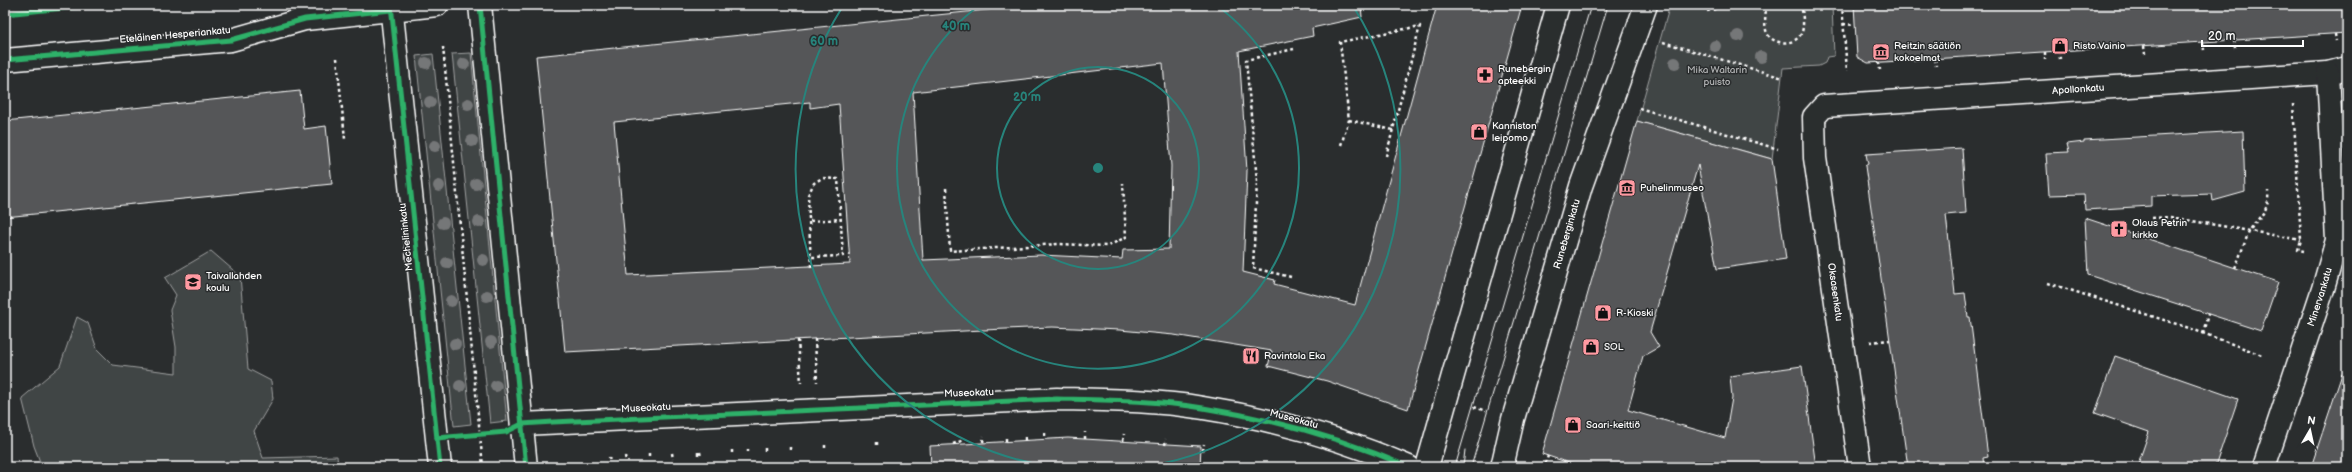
<svg xmlns="http://www.w3.org/2000/svg" width="2352" height="472" viewBox="0 0 2352 472" font-family="'Balsamiq Sans',sans-serif">
<style>
.green{fill:#414445;stroke:#a0a2a2}
.building{fill:#555758;stroke:#fff;fill-rule:evenodd}
.lines{fill:none;stroke-linecap:round;stroke-linejoin:round}
.street-casing{stroke:#fff;stroke-width:25}
.secondary-casing{stroke:#fff;stroke-width:25}
.primary-casing{stroke:#fff;stroke-width:25}
.path{stroke:#fff;stroke-width:2.5;stroke-dasharray:3 3;stroke-linecap:butt}
.street{stroke:#2a2d2e;stroke-width:22}
.secondary{stroke:#2a2d2e;stroke-width:22}
.primary{stroke:#2a2d2e;stroke-width:22}
.tram{stroke:#fff;stroke-width:1}
.cycleway-casing{stroke:#2a2d2e;stroke-width:8}
.cycleway{stroke:#2db169;stroke-width:5}
.tree{fill:#757778}
.ring{fill:none;stroke:#27847c;stroke-width:2}
.labels{text-anchor:middle;dominant-baseline:central;stroke-width:3;stroke-linejoin:round;paint-order:stroke}
.street-label{font-size:10px;fill:#fff;stroke:#2a2d2e}
.poi-label{font-size:10px;fill:#fff;stroke:#2a2d2e;text-anchor:start}
.park-label{font-size:10px;fill:#b3b4b5;stroke:#2a2d2e}
.centre{fill:#27847c;stroke:#2a2d2e;stroke-width:2}
.ring-label{font-size:12px;text-anchor:middle;font-weight:bold;fill:#27847c;stroke:#2a2d2e;stroke-width:3;stroke-linejoin:round;paint-order:stroke}
</style>
<rect width="100%" height="100%" fill="#2a2d2e"/>
<filter id="ink" filterUnits="userSpaceOnUse"><feTurbulence type="fractalNoise" baseFrequency=".025" numOctaves="2"/><feDisplacementMap in="SourceGraphic" scale="8" xChannelSelector="R" yChannelSelector="G"/><feConvolveMatrix kernelMatrix="1 2 1 2 8 2 1 2 1" color-interpolation-filters="sRGB"/></filter>
<g filter="url(#ink)">
<g class="green">
<path d="M1670 5H1832L1834 56 1827 57 1825 63 1819 66 1783 68 1772 159 1637 121Z"/>
<path d="M471 53 507 421 490 423 452 54Z"/>
<path d="M433 54 471 424 454 426 416 56Z"/>
<path d="M211 251 240 276 248 369 271 381 273 399 254 431 263 458 337 456 338 467H42L34 446 22 398 60 366 77 317 88 323 97 349 113 365 176 373V347L170 310 176 295 165 278Z"/>
</g>
<g class="building">
<path d="M1035 5H1361L1362 17 1312 28 1313 36 1239 51 1247 171 1243 272 1275 280 1274 284 1355 305 1437 5H1522L1408 409 1327 381 1268 366 1272 351 1174 335 1120 330 1052 327 983 330 565 352 536 56ZM1163 63 1171 166 1169 249 1123 250 1122 259 1041 255 923 260 913 92ZM810 102V108L839 104 850 264 628 275 614 122Z"/>
<path d="M1854 5H2347V33L1868 63 1857 57Z"/>
<path d="M300 91 304 129 326 126 332 184 5 217V121Z"/>
<path d="M1637 121 1772 159 1786 259 1717 269 1698 165 1650 332 1659 347 1643 356 1628 410 1725 438 1732 398 1730 376 1802 366 1816 467H1581L1542 454Z"/>
<path d="M2243 131 2245 192 2213 201 2212 194 2151 196V206L2085 210 2084 194 2049 195 2046 153 2069 152 2067 144 2084 142V140Z"/>
<path d="M1962 148 1966 213 1946 215 1955 294 1965 293 1968 317H1970L1988 457 1983 458 1984 467H1908L1865 166 1868 164 1866 154Z"/>
<path d="M2085 218 2278 282 2261 331 2088 275Z"/>
<path d="M2115 356 2238 399 2215 467H2137L2149 432 2095 413Z"/>
<path d="M2342 374 2347 375V467H2311Z"/>
<path d="M1068 438 1201 446 1200 467H931L930 446Z"/>
</g>
<g class="lines">
<defs>
<g id="street">
<path d="M5 60 231 40 305 19 391 10"/>
<path d="M522 424 1057 399C1106 400 1155 400 1203 408 1273 419 1344 439 1409 467"/>
<path id="s1" d="M1860 467 1815 158 1814 117 1824 106 2328 73 2347 68"/>
<path id="s2" d="M2264 467 2323 289 2337 240 2328 73"/>
</g>
<g id="secondary">
<path d="M391 10 437 5"/>
<path d="M1427 467 1558 5"/>
<path id="s3" d="M1502 467 1513 419 1581 186 1646 5"/>
</g>
<g id="primary">
<path d="M391 5 440 467"/>
<path d="M480 5 526 467"/>
</g>
</defs>
<use href="#street" class="street-casing"/>
<use href="#secondary" class="secondary-casing"/>
<use href="#primary" class="primary-casing"/>
<g class="path">
<path d="M1766 5C1766 13 1764 22 1766 30 1769 45 1794 47 1801 34 1805 27 1802 14 1802 6"/>
<path d="M1802 5H1817"/>
<path d="M1842 5 1847 71"/>
<path d="M1707 11 1729 5"/>
<path d="M1843 24 1855 25"/>
<path d="M2335 34 2336 41"/>
<path d="M2234 40 2235 48"/>
<path d="M1663 42 1783 78"/>
<path d="M2203 42 2204 50"/>
<path d="M2144 46 2145 54"/>
<path d="M443 47 483 467"/>
<path d="M2059 51 2060 59"/>
<path d="M2045 52V60"/>
<path d="M337 58 345 139"/>
<path d="M1935 59 1936 66"/>
<path d="M1879 62 1880 70"/>
<path d="M2293 104 2301 240 2298 250 2304 251"/>
<path d="M1639 108 1778 149"/>
<path d="M1349 120 1393 130"/>
<path d="M1341 145 1349 120 1340 42 1420 26 1386 156"/>
<path d="M946 188 950 251 1058 244 1108 246 1126 237 1123 183"/>
<path d="M2152 218 2170 217 2301 240"/>
<path d="M810 221 842 219"/>
<path d="M811 267 808 195 814 183 822 178 838 179 843 256 812 257"/>
<path d="M2235 268C2240 256 2244 244 2249 232 2258 215 2270 214 2268 191"/>
<path d="M1291 277 1253 268 1257 181 1246 60 1294 49"/>
<path d="M2048 283 2189 328 2262 355"/>
<path d="M2203 333 2208 314"/>
<path d="M815 339 817 382"/>
<path d="M798 340 801 383"/>
<path d="M1870 342 1890 340"/>
<path d="M1474 407 1486 411"/>
<path d="M1045 433V439"/>
<path d="M1085 439V432"/>
<path d="M1025 440V434"/>
<path d="M1006 441V435"/>
<path d="M1123 441 1124 434"/>
<path d="M877 442V448"/>
<path d="M983 442 984 436"/>
<path d="M953 444 964 440"/>
<path d="M825 445V450"/>
<path d="M1165 445 1166 439"/>
<path d="M790 447V452"/>
<path d="M765 448V453"/>
<path d="M748 449V455"/>
<path d="M732 450V456"/>
<path d="M1203 451 1204 444"/>
<path d="M698 452V457"/>
<path d="M700 452 701 457"/>
<path d="M672 453 673 459"/>
<path d="M649 454V460"/>
<path d="M625 456 626 461"/>
<path d="M609 457 610 462"/>
<path d="M1545 464 1548 456"/>
</g>
<use href="#street" class="street"/>
<use href="#secondary" class="secondary"/>
<use href="#primary" class="primary"/>
<g class="tram">
<path d="M1455 467 1591 5"/>
<path d="M1463 467 1465 450"/>
<path d="M1471 467 1608 5"/>
</g>
<defs>
<g id="cycleway">
<path d="M391 5 440 467"/>
<path d="M480 5 526 467"/>
<path d="M5 14 92 5"/>
<path d="M5 60 231 40 305 19 391 10"/>
<path d="M437 438 506 432 522 424 553 422 1057 399C1106 400 1155 400 1203 408 1273 419 1344 439 1409 467"/>
</g>
</defs>
<use href="#cycleway" class="cycleway-casing"/>
<use href="#cycleway" class="cycleway"/>
</g>
<g class="tree">
<circle cx="1738" cy="36" r="6"/>
<circle cx="1715" cy="46" r="6"/>
<circle cx="1761" cy="57" r="6"/>
<circle cx="426" cy="63" r="6"/>
<circle cx="1675" cy="63" r="6"/>
<circle cx="464" cy="64" r="6"/>
<circle cx="430" cy="102" r="6"/>
<circle cx="468" cy="104" r="6"/>
<circle cx="472" cy="141" r="6"/>
<circle cx="435" cy="146" r="6"/>
<circle cx="476" cy="184" r="6"/>
<circle cx="439" cy="186" r="6"/>
<circle cx="479" cy="222" r="6"/>
<circle cx="443" cy="223" r="6"/>
<circle cx="483" cy="260" r="6"/>
<circle cx="447" cy="263" r="6"/>
<circle cx="487" cy="296" r="6"/>
<circle cx="451" cy="301" r="6"/>
<circle cx="491" cy="342" r="6"/>
<circle cx="455" cy="344" r="6"/>
<circle cx="460" cy="386" r="6"/>
<circle cx="496" cy="386" r="6"/>
</g>
</g>
<g class="ring">
<circle cx="1098" cy="168" r="101"/>
<path d="M1216 5A201 201 0 1 1 980 5"/>
<path d="M1053 467A302 302 0 0 1 843 6M1353 6A302 302 0 0 1 1143 467"/>
</g>
<defs>
<symbol id="shop-square" viewBox="-11 -11 22 22"><rect x="-9" y="-9" width="18" height="18" rx="4" fill="#ff9aa2" stroke="#2a2d2e"/><path d="M-5-2.5h2.3a2.7 3.5 0 0 1 5.4 0H5L5.5 6h-11ZM-1.5-2.5h3a1.5 2.3 0 0 0-3 0Z" fill="#111"/></symbol>
<symbol id="museum-square" viewBox="-11 -11 22 22"><rect x="-9" y="-9" width="18" height="18" rx="4" fill="#ff9aa2" stroke="#2a2d2e"/><path d="M0-6L6-3V-2H-6V-3ZM-5-1h2V3h-2ZM-1-1h2V3h-2ZM3-1h2V3H3ZM-6 4H6V6H-6Z" fill="#111"/></symbol>
<symbol id="pharmacy-square" viewBox="-11 -11 22 22"><rect x="-9" y="-9" width="18" height="18" rx="4" fill="#ff9aa2" stroke="#2a2d2e"/><path d="M-2-6h4v4h4v4h-4v4h-4v-4h-4v-4h4Z" fill="#111"/></symbol>
<symbol id="church-square" viewBox="-11 -11 22 22"><rect x="-9" y="-9" width="18" height="18" rx="4" fill="#ff9aa2" stroke="#2a2d2e"/><path d="M-1.2-6h2.4v3.5h3.3v2.4h-3.3V6h-2.4V-.1h-3.3v-2.4h3.3Z" fill="#111"/></symbol>
<symbol id="school-square" viewBox="-11 -11 22 22"><rect x="-9" y="-9" width="18" height="18" rx="4" fill="#ff9aa2" stroke="#2a2d2e"/><path d="M0-5L7-2L0 1L-7-2ZM-4 1L0 2.5L4 1V4Q0 6-4 4Z" fill="#111"/></symbol>
<symbol id="restaurant-square" viewBox="-11 -11 22 22"><rect x="-9" y="-9" width="18" height="18" rx="4" fill="#ff9aa2" stroke="#2a2d2e"/><path d="M-5-6h1v4h1v-4h1v4h1v-4h1v5L-1.5 .5V6h-2V.5L-5-1ZM5-6V6H3V1.5H1.5Q1.5-4 5-6Z" fill="#111"/></symbol>
</defs>
<g fill-rule="evenodd">
<use href="#shop-square" x="2050" y="36" width="20" height="20"/>
<use href="#museum-square" x="1871" y="42" width="20" height="20"/>
<use href="#pharmacy-square" x="1475" y="65" width="20" height="20"/>
<use href="#shop-square" x="1469" y="122" width="20" height="20"/>
<use href="#museum-square" x="1617" y="178" width="20" height="20"/>
<use href="#church-square" x="2109" y="219" width="20" height="20"/>
<use href="#school-square" x="183" y="272" width="20" height="20"/>
<use href="#shop-square" x="1593" y="303" width="20" height="20"/>
<use href="#shop-square" x="1581" y="337" width="20" height="20"/>
<use href="#restaurant-square" x="1241" y="346" width="20" height="20"/>
<use href="#shop-square" x="1563" y="415" width="20" height="20"/>
</g>
<g class="labels">
<g class="street-label">
<text transform="translate(175 35) rotate(-5)">Eteläinen Hesperiankatu</text>
<text stroke="none"><textPath href="#s1" startOffset="623">Apollonkatu</textPath></text>
<text stroke="none"><textPath href="#s3" startOffset="242">Runeberginkatu</textPath></text>
<text transform="translate(406 237) rotate(-96)">Mechelininkatu</text>
<text transform="translate(1835 292) rotate(82)">Oksasenkatu</text>
<text stroke="none"><textPath href="#s2" startOffset="179">Minervankatu</textPath></text>
<text transform="translate(969 393) rotate(-2)">Museokatu</text>
<text transform="translate(646 408) rotate(-3)">Museokatu</text>
<text transform="translate(1294 419) rotate(15)">Museokatu</text>
</g>
<g class="poi-label">
<text x="1894" y="46">Reitzin säätiön<tspan x="1894" dy="12">kokoelmat</tspan></text>
<text x="2073" y="46">Risto Vainio</text>
<text x="1498" y="69">Runebergin<tspan x="1498" dy="12">apteekki</tspan></text>
<text x="1492" y="126">Kanniston<tspan x="1492" dy="12">leipomo</tspan></text>
<text x="1640" y="188">Puhelinmuseo</text>
<text x="2132" y="223">Olaus Petrin<tspan x="2132" dy="12">kirkko</tspan></text>
<text x="206" y="276">Taivallahden<tspan x="206" dy="12">koulu</tspan></text>
<text x="1616" y="313">R-Kioski</text>
<text x="1604" y="347">SOL</text>
<text x="1264" y="356">Ravintola Eka</text>
<text x="1586" y="425">Saari-keittiö</text>
</g>
<g class="park-label">
<text x="1717" y="70">Mika Waltarin<tspan x="1717" dy="12">puisto</tspan></text>
</g>
</g>
<circle cx="1098" cy="168" r="6" class="centre"/>
<g class="ring-label">
<text x="956" y="30">40 m</text>
<text x="824" y="45">60 m</text>
<text x="1027" y="101">20 m</text>
</g>
<rect width="2352" height="472" fill="none" stroke="#2a2d2e" stroke-width="20"/>
<rect x="10" y="10" width="2332" height="452" fill="none" stroke="#fff" stroke-width="1.5" filter="url(#ink)"/>
<g transform="translate(2310 430) rotate(9)" stroke="#2a2d2e" stroke-width="3" paint-order="stroke">
<path d="M0-3L7 15L0 10L-7 15Z" fill="#ffffff"/>
<text y="-6" font-size="11" font-weight="bold" text-anchor="middle" fill="#ffffff">N</text>
</g>
<path d="M2202 40v6h101v-6" fill="none" stroke="#ffffff" stroke-width="2"/>
<text x="2208" y="40" font-size="12" fill="#ffffff" stroke="#2a2d2e" stroke-width="3" paint-order="stroke">20 m</text>
</svg>
